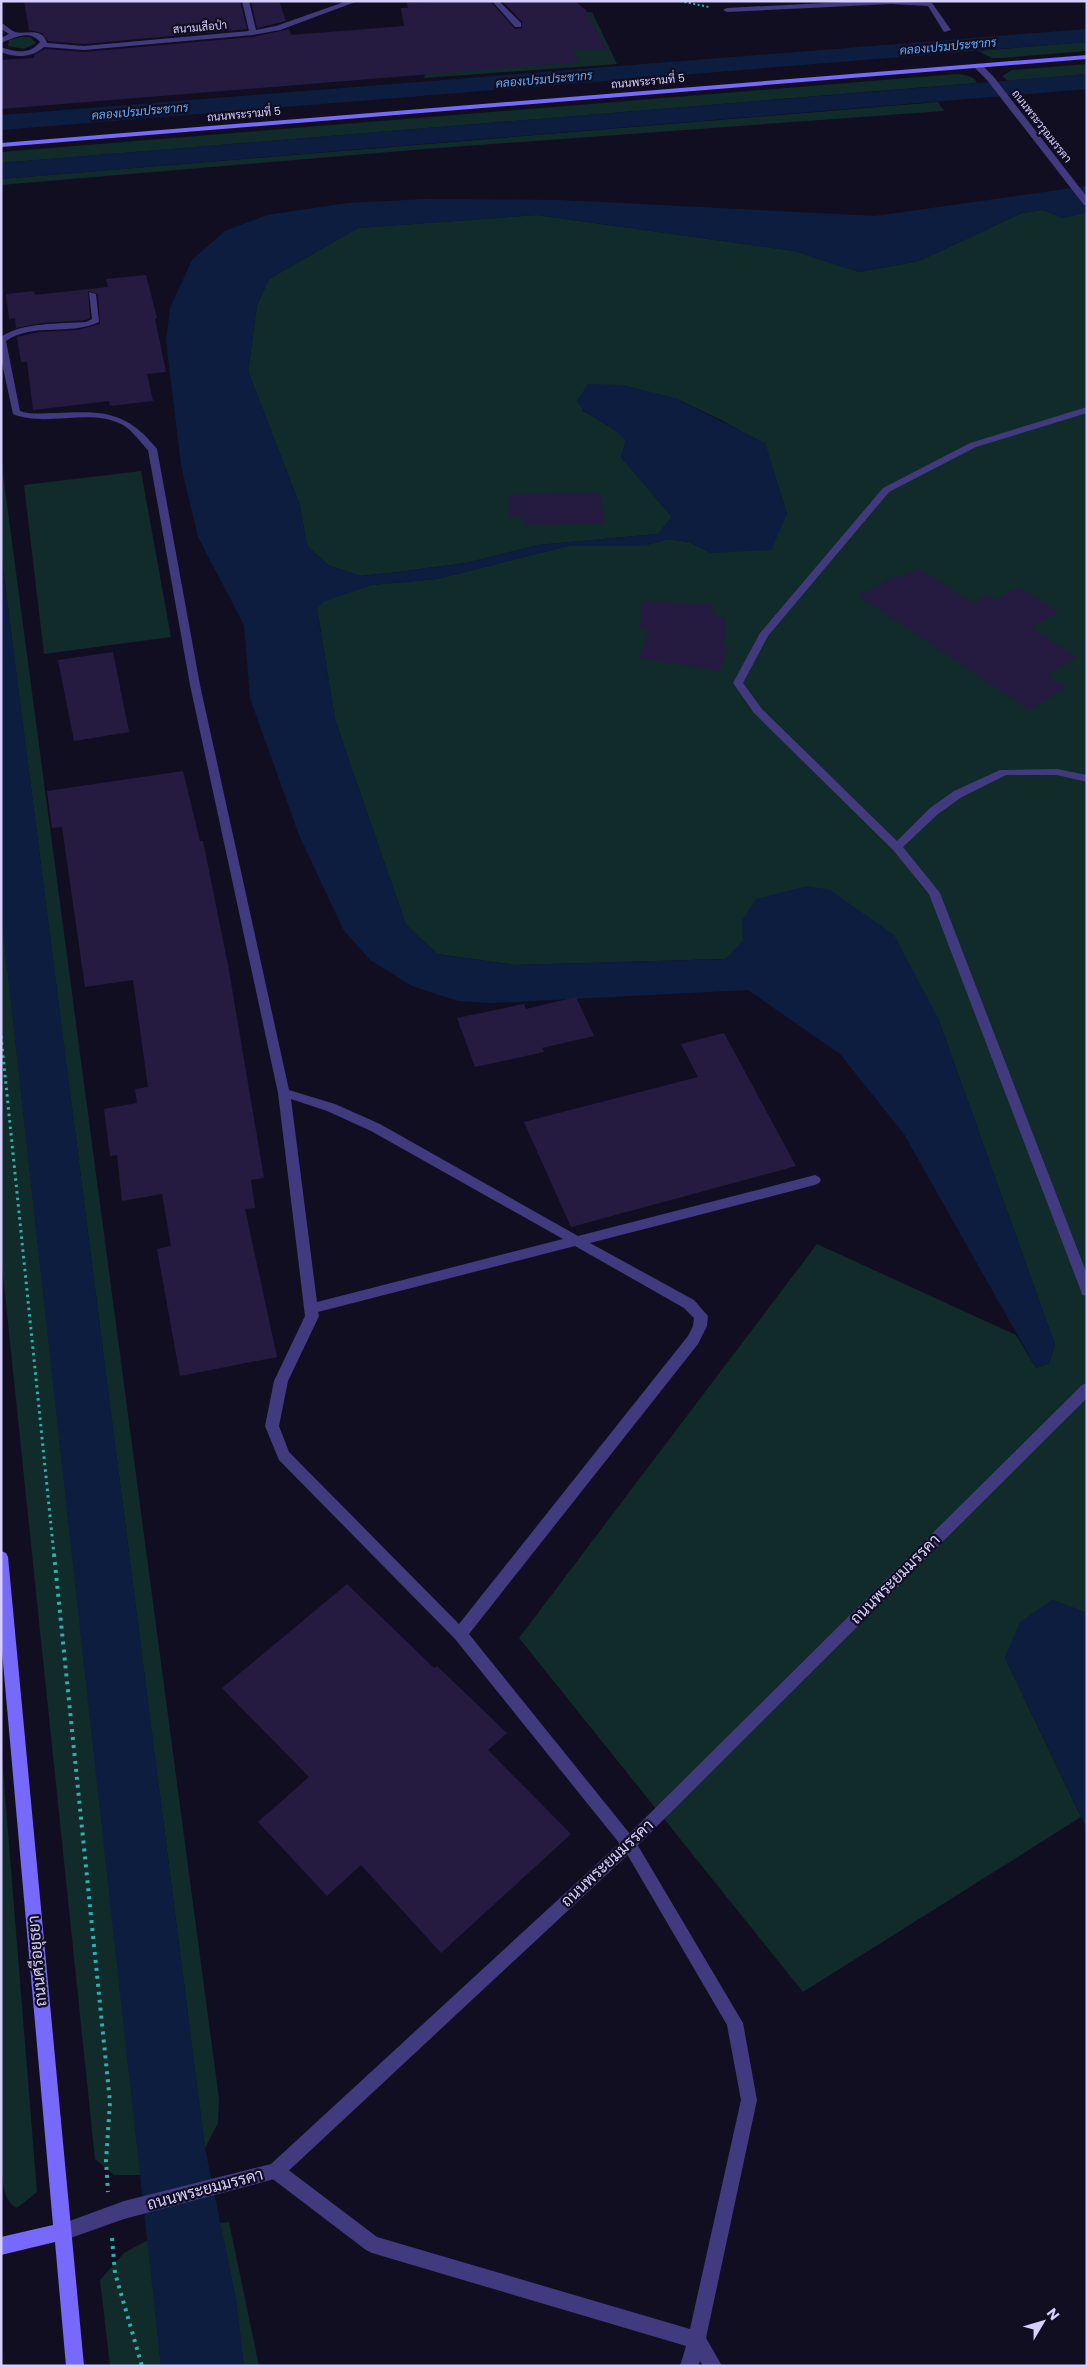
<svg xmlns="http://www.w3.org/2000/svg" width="1088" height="2367" viewBox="0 0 1088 2367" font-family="Poppins,Sarabun,sans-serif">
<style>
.green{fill:#112a2a}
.water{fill:#0d1d40}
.building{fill:#251b41}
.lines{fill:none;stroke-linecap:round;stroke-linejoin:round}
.path-far2{stroke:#32aeae;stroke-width:2;stroke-dasharray:2 2.5;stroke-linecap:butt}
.path-far1{stroke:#32aeae;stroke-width:3;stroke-dasharray:2.5 4;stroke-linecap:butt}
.path{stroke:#32aeae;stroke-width:4;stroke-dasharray:3 5;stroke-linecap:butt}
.service{fill:#413a7e;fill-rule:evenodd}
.minor{fill:#413a7e;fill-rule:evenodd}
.secondary{fill:#776afa;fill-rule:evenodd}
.labels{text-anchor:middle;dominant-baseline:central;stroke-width:4.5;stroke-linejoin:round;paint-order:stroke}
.far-street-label{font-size:11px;fill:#d7cffd;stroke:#120e21}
.far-water-label{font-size:12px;font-style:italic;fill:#61a9f9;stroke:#120e21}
.near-street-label{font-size:16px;fill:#d7cffd;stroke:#120e21}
</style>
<rect width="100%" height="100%" fill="#120e21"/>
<g class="green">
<path d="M592 12 617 64 424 78 426 71 575 13Z"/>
<path d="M21 37H30L36 43 24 49 8 46 9 40Z"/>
<path d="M1087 42V51L1002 58H992L978 51Z"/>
<path d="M1087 64V74L1008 81 1002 76 1012 70Z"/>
<path d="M957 74C965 75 973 75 977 83L1 163V152Z"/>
<path d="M938 102 944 111 425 149 1 185V179Z"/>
<path d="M1043 210 1063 218 1087 212V1613L1052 1600 1005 1658 1081 1817 803 1992 519 1638 817 1244 1016 1335 1036 1368 1049 1363 1055 1345 938 1018 742 920 743 941 726 959 516 965 437 954 406 925 335 720 317 608 323 601 371 585 437 579 568 546H643L668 539 689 542 711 553 787 514 765 444 721 420 675 398 582 410 620 433 626 441 621 457 672 517 658 534 538 545 466 563 390 573 360 576 328 565 307 546 300 506 248 371 257 305 269 279 358 228 537 215 795 251 859 272 919 261 1022 213Z"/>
<path d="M1 459 219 2099 218 2123 205 2148 1 553Z"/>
<path d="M141 471 171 637 44 654 24 485Z"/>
<path d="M1 911 141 2175H114L95 2159 1 1256Z"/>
<path d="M1 1745 37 2192 17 2208C0 2200 3 2173 1 2156Z"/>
<path d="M229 2222 259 2366H244L236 2300 220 2223Z"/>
<path d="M148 2240 161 2366H110L100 2280 124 2253Z"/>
</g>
<g class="water">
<path d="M1087 29V42L1 130V115Z"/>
<path d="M1087 74V89L1 179V163Z"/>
<path d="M1087 186V212L1063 218 1043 210 1022 213 919 261 859 272 795 251 537 215 358 228 269 279 257 305 248 371 300 506 307 546 328 565 360 576 390 573 466 563 538 545 658 534 672 517 621 457 626 442C614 422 588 421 577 401L588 384 623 385 675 398 765 443 787 514 771 550 711 553 689 542 668 539 643 546H568L437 579 371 585 323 602 317 609 335 720 406 925 437 954 516 965 726 959 743 941 742 920 756 899 807 886 830 890 894 935 938 1018 1055 1345 1049 1363 1036 1368 904 1134 840 1054 748 990 491 1003 458 1001 412 986 370 960 343 929 299 835 250 698 244 625 198 537 181 465 166 341 170 308 192 260 225 231 267 215 348 203 425 199 561 200 875 216Z"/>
<path d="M1 553 205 2148 236 2300 244 2366H161L1 911Z"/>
<path d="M1052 1600 1087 1613V1829L1005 1658 1020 1622Z"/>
</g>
<g class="building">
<path d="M24 1H240L247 29 84 44 48 41 42 33 29 30Z"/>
<path d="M251 1H279L286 21 257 28Z"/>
<path d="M458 1H490L515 29 522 28V22L502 1H574L585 9 607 50H573L579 62 1 109V60L34 58V55L45 49 84 52 253 37 289 29 291 35 404 26 401 8H408L407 3Z"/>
<path d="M146 275 157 318 155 319 166 372 147 374 153 401 110 406 109 401 33 410 27 362H21L17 337 40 332 77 330 100 324 98 294 88 291 90 318 86 320 42 323 16 328 15 318 9 319 6 294 34 291 35 295 108 287 106 279Z"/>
<path d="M600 493 604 523 525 525 524 517H509L508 495Z"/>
<path d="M919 568 973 603 987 595 996 600 1019 587 1059 612 1032 628 1077 657 1047 675 1067 687 1029 710 859 596 896 575 901 578Z"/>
<path d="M642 601 713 604 712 616 726 617 724 646 728 647 720 671 639 658 649 629H640Z"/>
<path d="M113 652 129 732 74 741 58 660Z"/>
<path d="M183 771 200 841H203L228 965 264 1178 251 1180 255 1208 245 1209 277 1357 180 1376 157 1249 171 1246 162 1194 122 1201 117 1155 110 1156 104 1109 137 1103 135 1089 148 1087 133 980 85 987 62 827 52 828 47 791Z"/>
<path d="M576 997 594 1036 542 1048 544 1052 475 1067 457 1018 524 1004 526 1009Z"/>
<path d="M724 1033 796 1166 571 1227 524 1122 698 1077 681 1044Z"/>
<path d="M347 1584 434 1668 437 1666 507 1733 488 1750 571 1834 441 1953 361 1865 327 1896 258 1822 309 1777 222 1688Z"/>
</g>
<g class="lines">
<path class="path-far2" d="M680 1 709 7"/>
<path class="path-far1" d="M1 1036 54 1555"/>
<g class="path">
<path d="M54 1554 110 2102 106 2161 108 2192"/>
<path d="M112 2238 115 2273 142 2366"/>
</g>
<g class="service">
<path d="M242 1H249L256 30 276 26 347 1H358L280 30 253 35 84 50 44 47C32 58 15 58 1 52V47C15 52 30 55 40 42 29 29 14 38 1 43V38L9 34 1 29V23C6 25 10 30 15 32 26 35 42 26 47 43L84 46 249 31Z"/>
<path d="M492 1H499L521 23V27H515Z"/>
<path d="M863 1 932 3 951 30 944 32 928 6 891 4 727 12 723 10 727 8Z"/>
<path d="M89 292 96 294 99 322C71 336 33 322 6 341L20 411C31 415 44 413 55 413 102 411 126 410 157 449L200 685 289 1090 335 1104 380 1124 578 1236 815 1175 819 1177 821 1180 819 1183 815 1185 590 1243 694 1300 708 1316 707 1326 698 1344 469 1634 634 1839 743 2023 757 2100 706 2338 722 2366H703L700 2361 698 2366H680L686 2346 372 2253 366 2250 270 2177 267 2171 270 2165 276 2162 282 2165 377 2237 690 2329 741 2100 727 2025 624 1849 455 1639 279 1460 265 1426 274 1381 305 1316 278 1093 190 685 148 450C140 442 133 431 123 425 89 407 48 428 13 414L1 359V337C21 322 62 324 86 322L92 319ZM291 1099 327 1111 371 1131 563 1239 317 1302ZM575 1246 684 1308 694 1318 693 1326 688 1336 459 1624 289 1452 279 1426 288 1381 319 1316 318 1312Z"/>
<path d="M1087 407V413L976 447 889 492 768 636 743 683 762 709 897 841 930 808 954 791 1000 770 1057 769 1087 775V782L1057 775H1006L962 797 938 814 903 847 940 893 1087 1274V1296L1082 1295 1081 1291 929 894 893 850 754 713 733 683 760 633 883 488 970 443Z"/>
</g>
<g class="minor">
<path d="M975 64H981L993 76 1087 197V205H1084L987 80 975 68Z"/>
<path d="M1087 1383V1398L634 1849 282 2177 124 2219 62 2241 56 2238 53 2232 56 2226 124 2201 271 2164 624 1839 1082 1385Z"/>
</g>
<g class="secondary">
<path d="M1087 55V59L1 147V143Z"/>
<path d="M1 1551 6 1553 8 1557 84 2366H66L55 2242 1 2255V2237L53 2225 1 1640Z"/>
</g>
</g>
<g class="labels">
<g class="far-street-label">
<text transform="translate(200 27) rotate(-5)">สนามเสือป่า</text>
<text transform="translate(648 81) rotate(-5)">ถนนพระรามที่ 5</text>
<text transform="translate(244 114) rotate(-5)">ถนนพระรามที่ 5</text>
<text transform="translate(1042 126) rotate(52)">ถนนพระวรุณมรรคา</text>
</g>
<g class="far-water-label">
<text transform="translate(948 46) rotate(-5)">คลองเปรมประชากร</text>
<text transform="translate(544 79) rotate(-5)">คลองเปรมประชากร</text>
<text transform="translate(140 111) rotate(-5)">คลองเปรมประชากร</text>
</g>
<g class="near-street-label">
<text transform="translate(895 1579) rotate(-45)">ถนนพระยมมรรคา</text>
<text transform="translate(607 1863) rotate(-43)">ถนนพระยมมรรคา</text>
<text transform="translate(37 1961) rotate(-95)">ถนนศรีอยุธยา</text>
<text transform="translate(205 2189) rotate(-15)">ถนนพระยมมรรคา</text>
</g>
</g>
<rect width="1088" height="2367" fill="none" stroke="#d7cffd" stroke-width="5"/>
<g transform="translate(1043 2322) rotate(52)" stroke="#120e21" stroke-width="4" paint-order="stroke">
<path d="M0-4L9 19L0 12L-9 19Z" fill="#d7cffd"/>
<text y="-8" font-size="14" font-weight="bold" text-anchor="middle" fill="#d7cffd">N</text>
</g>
</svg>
